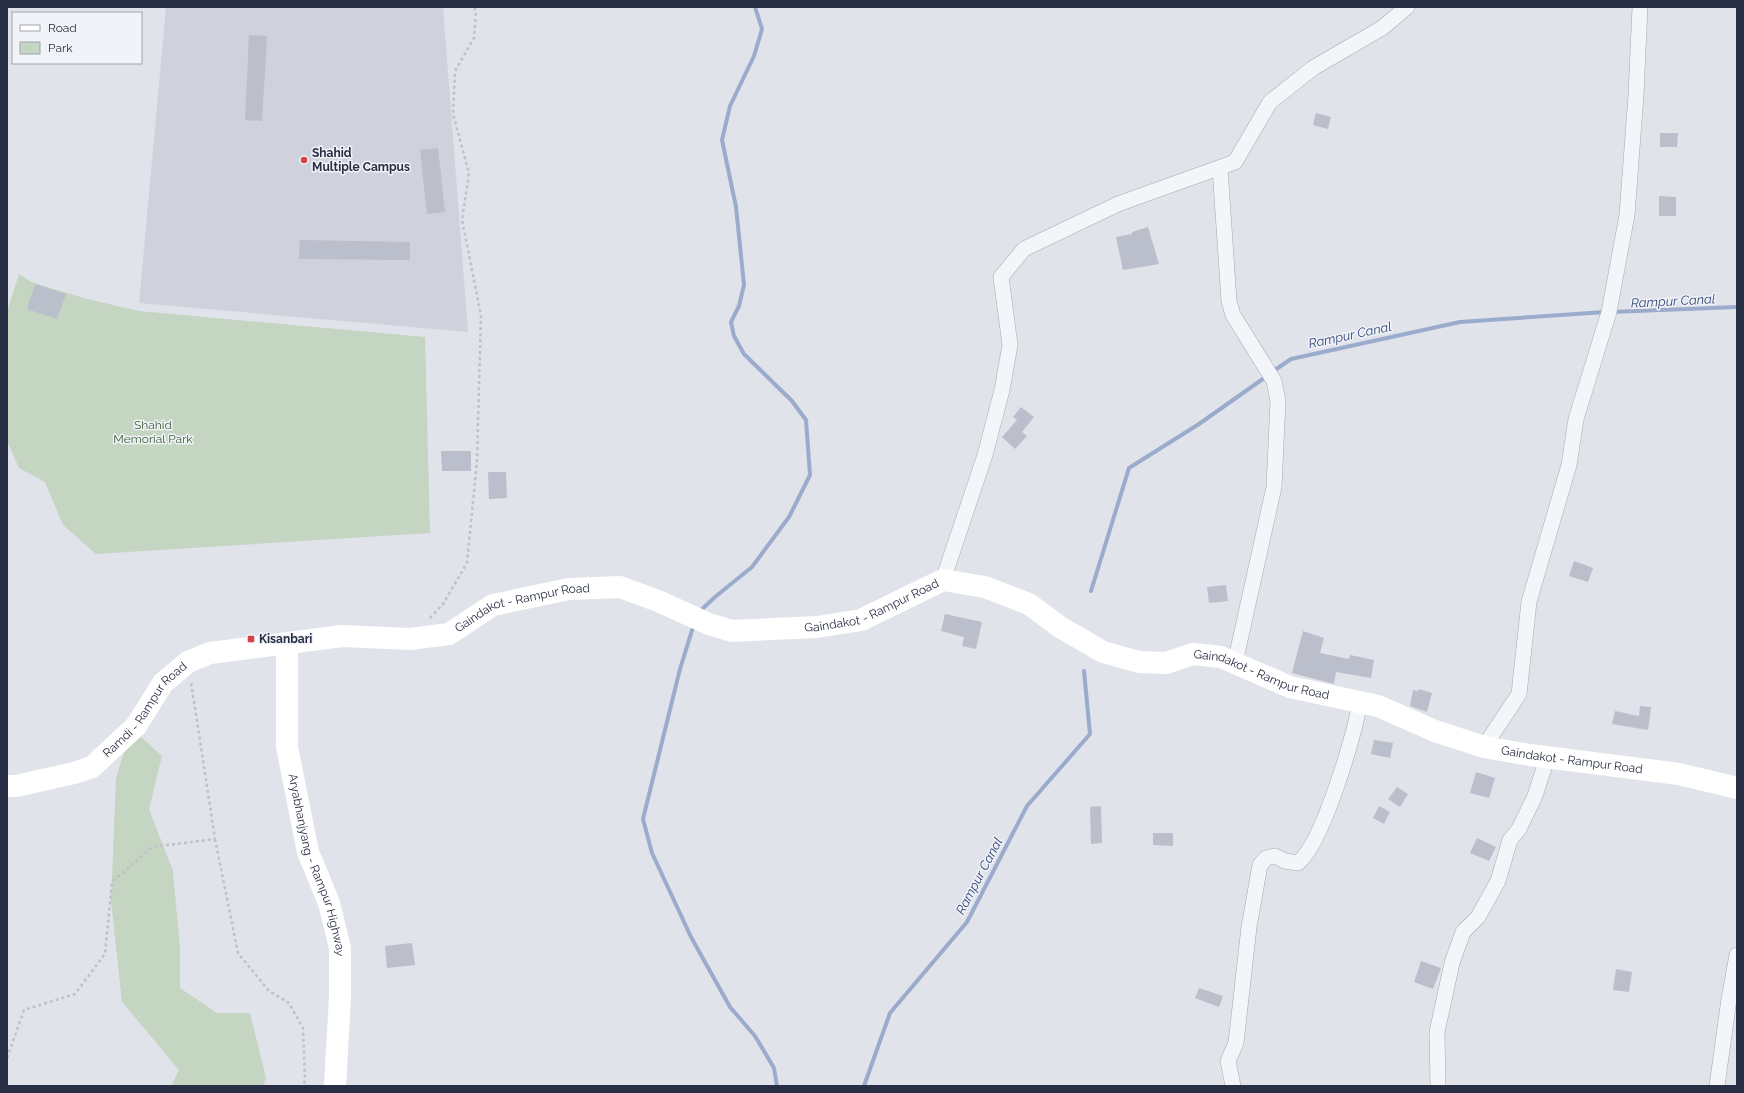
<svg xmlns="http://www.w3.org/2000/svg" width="1744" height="1093" viewBox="0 0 1744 1093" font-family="Raleway,sans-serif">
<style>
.built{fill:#cfd2dd}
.green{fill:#c4d5c2}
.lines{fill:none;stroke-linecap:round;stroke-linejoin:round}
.stream{stroke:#9aabcc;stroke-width:4}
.building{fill:#bbbecb}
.minor-casing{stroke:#a6a9b5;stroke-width:16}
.path{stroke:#bfc1c9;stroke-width:2.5;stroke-dasharray:3 3;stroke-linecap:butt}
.minor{stroke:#f4f5f8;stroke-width:15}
.secondary{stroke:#fff;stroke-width:22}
.poi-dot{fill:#d64041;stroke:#f1f3f8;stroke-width:1.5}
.labels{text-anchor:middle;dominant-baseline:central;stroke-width:3;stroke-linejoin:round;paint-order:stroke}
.poi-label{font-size:12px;font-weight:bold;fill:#282e43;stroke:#f1f3f8;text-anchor:start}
.park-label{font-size:12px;fill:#376035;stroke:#f1f3f8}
.street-label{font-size:12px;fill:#282e43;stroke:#f1f3f8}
.water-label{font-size:13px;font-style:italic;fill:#304779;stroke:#f1f3f8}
</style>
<rect width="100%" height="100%" fill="#e1e3ea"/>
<path class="built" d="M166 7H443L468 332 139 303Z"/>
<g class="green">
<path d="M19 274 31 282 87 299 139 311 425 337 430 533 96 554 63 525 45 482 19 468 7 441V312Z"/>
<path d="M140 736 162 756 149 809 173 871 180 950V988L217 1013H250L266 1078 263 1086H171L179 1070 122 1002 111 901 116 779 124 752Z"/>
</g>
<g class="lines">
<g class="stream">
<path d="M1611 312 1737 307"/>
<path d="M1272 372 1291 359 1460 322 1605 312"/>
<path d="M1091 591 1129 468 1199 424 1267 376"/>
<path d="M699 612 715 597 752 567 789 517 810 475 806 420 792 401 744 354 734 336 731 322 739 306 744 285 736 207 722 140 730 106 754 56 762 29 755 7"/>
<path d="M694 624 680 669 643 819 652 853 691 937 730 1007 755 1036 774 1068 777 1086"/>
<path d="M864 1086 890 1013 967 922 1027 806 1090 734 1084 671"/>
</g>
</g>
<g class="building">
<path d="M249 35 267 36 262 121 245 120Z"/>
<path d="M1316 113 1331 117 1328 129 1313 125Z"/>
<path d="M1660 133H1678L1677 147H1660Z"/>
<path d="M438 148 445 212 427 214 420 150Z"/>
<path d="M1659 196 1676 197V216H1659Z"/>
<path d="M1148 227 1159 264 1123 270 1116 237 1132 234V232Z"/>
<path d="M300 240 410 242V260L299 259Z"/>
<path d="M35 284 66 294 57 319 27 309Z"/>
<path d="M1021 407 1034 417 1022 432 1027 436 1015 449 1002 437 1017 420 1013 417Z"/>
<path d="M441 451H471V471H442Z"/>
<path d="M488 472H506L507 498 489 499Z"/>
<path d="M1574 561 1593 568 1588 582 1569 576Z"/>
<path d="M1226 585 1228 601 1209 603 1207 587Z"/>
<path d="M945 614 982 622 976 649 962 646 964 637 941 631Z"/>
<path d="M1303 631 1324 638 1320 653 1349 659 1350 655 1374 660 1371 678 1336 672 1334 684 1292 673Z"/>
<path d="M1419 689 1432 693 1427 712 1410 706 1413 690 1418 691Z"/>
<path d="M1640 706 1651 707 1648 730 1612 724 1615 711 1639 716Z"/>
<path d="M1374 740 1393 743 1390 758 1371 754Z"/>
<path d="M1476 772 1495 778 1489 798 1470 793Z"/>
<path d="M1397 787 1408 794 1400 807 1388 799Z"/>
<path d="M1101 806 1102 843 1091 844 1090 807Z"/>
<path d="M1379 806 1390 812 1384 824 1373 818Z"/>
<path d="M1153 833H1173V846L1153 845Z"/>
<path d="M1477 838 1496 847 1489 861 1470 853Z"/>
<path d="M412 943 415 965 387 968 385 946Z"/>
<path d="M1421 961 1441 968 1433 989 1414 982Z"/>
<path d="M1616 969 1632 972 1629 992 1613 990Z"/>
<path d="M1199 988 1223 996 1219 1007 1195 998Z"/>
</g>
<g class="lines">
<defs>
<g id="minor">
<path d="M1220 168 1229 301 1233 315 1274 381 1278 401 1274 487 1235 663"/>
<path d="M943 580 985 455 1002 390 1010 345 1001 277 1024 249 1118 204 1235 162 1270 102 1313 68 1382 28 1407 7"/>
<path d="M1484 747 1519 694 1529 602 1569 465 1576 419 1609 312 1627 215 1636 95 1640 7"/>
<path d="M1233 1086 1228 1061 1236 1043 1249 927 1260 865 1266 858 1275 856 1285 861 1298 863C1323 843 1354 736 1360 702"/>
<path d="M1438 1086 1437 1032 1452 963 1463 932 1478 917 1498 881 1510 840 1519 829 1535 796 1547 758"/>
<path d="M1717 1086 1729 999 1737 955"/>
</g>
</defs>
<use href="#minor" class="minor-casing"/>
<g class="path">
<path d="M430 618 443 604 467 563 477 461 481 315 462 220 469 173 453 114 455 71 474 38 476 11 474 7"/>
<path d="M215 839 238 953 269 991 289 1003 303 1028 305 1078 304 1086"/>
<path d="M7 1058 24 1010 75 994 105 954 112 882 152 847 215 839 191 682"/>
</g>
<use href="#minor" class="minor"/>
<g class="secondary">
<path id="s1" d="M287 644V747L308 852 329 903 340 948V998L335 1086"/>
<path id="s2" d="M7 786H16L74 773 92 767 136 726 163 683 188 662 210 653 342 636 410 639 449 634 493 605 569 589 620 587 658 601 709 624 732 631 817 627 861 620 943 580 985 587 1029 604 1060 627 1103 652 1139 662 1166 663 1193 654 1221 657 1290 687 1378 706 1435 731 1484 747 1530 755 1679 774 1737 788"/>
</g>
</g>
<g class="poi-dot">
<circle cx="304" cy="160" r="4"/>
<rect x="247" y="635" width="8" height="8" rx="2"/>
</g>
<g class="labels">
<g class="poi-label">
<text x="312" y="153">Shahid<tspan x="312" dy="14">Multiple Campus</tspan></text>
<text x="259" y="639">Kisanbari</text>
</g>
<g class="park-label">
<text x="153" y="425">Shahid<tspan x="153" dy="14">Memorial Park</tspan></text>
</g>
<g class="street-label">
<text stroke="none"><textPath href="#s2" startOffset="941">Gaindakot - Rampur Road</textPath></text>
<text stroke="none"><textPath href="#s2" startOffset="575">Gaindakot - Rampur Road</textPath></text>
<text stroke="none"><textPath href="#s2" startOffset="1361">Gaindakot - Rampur Road</textPath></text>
<text stroke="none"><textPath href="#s2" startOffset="166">Ramdi - Rampur Road</textPath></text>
<text stroke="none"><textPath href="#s2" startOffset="1685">Gaindakot - Rampur Road</textPath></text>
<text stroke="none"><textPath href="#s1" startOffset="225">Aryabhanjyang - Rampur Highway</textPath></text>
</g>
<g class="water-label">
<text transform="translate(1673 301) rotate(-3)">Rampur Canal</text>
<text transform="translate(1350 335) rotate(-12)">Rampur Canal</text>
<text transform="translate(979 876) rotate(-62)">Rampur Canal</text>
</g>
</g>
<rect width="1744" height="1093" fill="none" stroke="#282e43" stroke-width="16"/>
<rect x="12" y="12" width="130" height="52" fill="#f1f3f8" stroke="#a1a4b0"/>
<rect x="20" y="25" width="20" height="6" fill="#ffffff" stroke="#a1a4b0"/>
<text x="48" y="32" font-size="12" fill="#282e43">Road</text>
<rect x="20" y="42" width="20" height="12" fill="#c4d5c2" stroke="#a1a4b0"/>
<text x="48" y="52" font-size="12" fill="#282e43">Park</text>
</svg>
